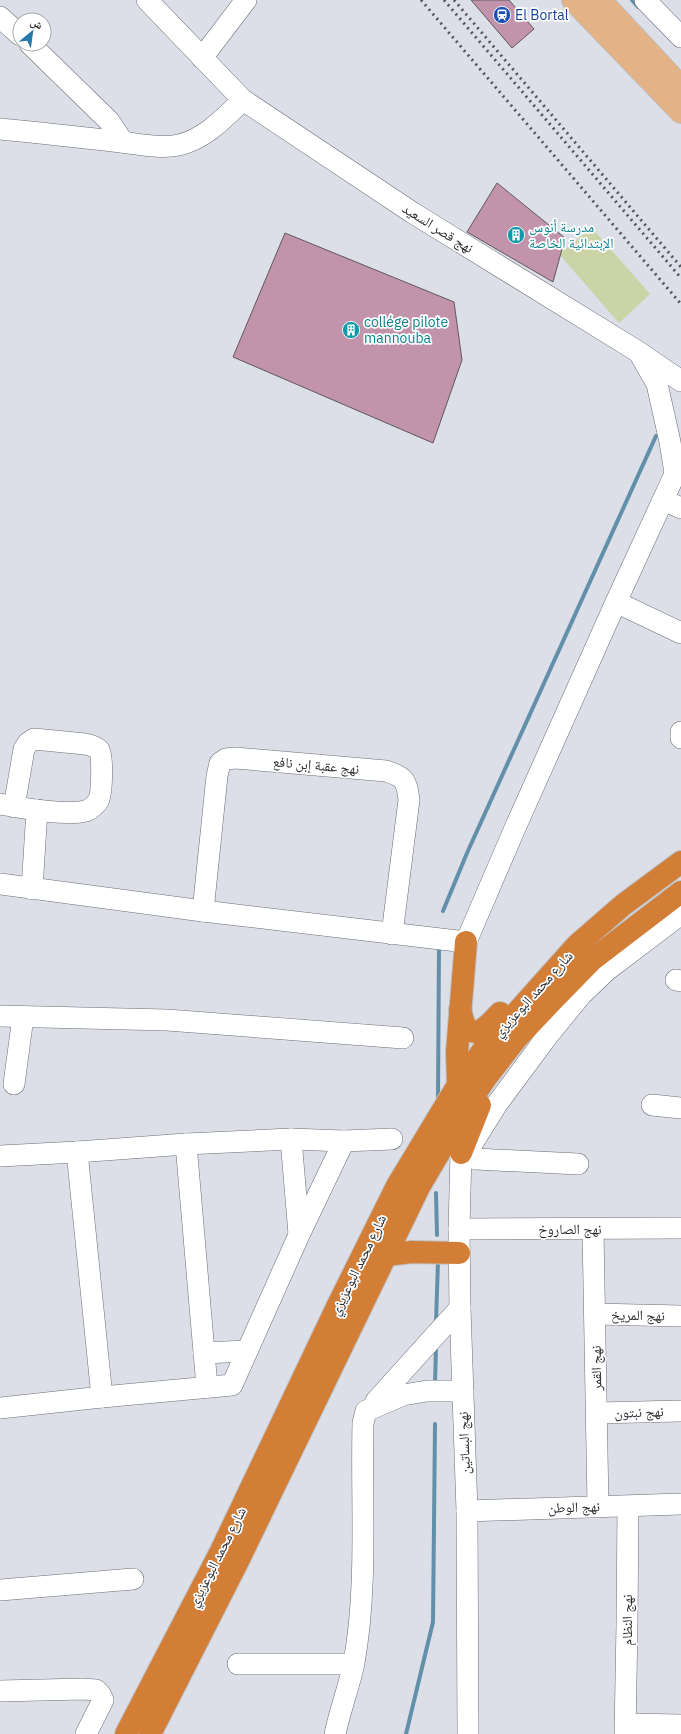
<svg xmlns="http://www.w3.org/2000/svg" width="681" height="1734" viewBox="0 0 681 1734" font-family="'IBM Plex Sans','Noto Naskh Arabic',sans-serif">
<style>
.green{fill:#cad4a6}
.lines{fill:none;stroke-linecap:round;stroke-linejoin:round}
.stream{stroke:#628faa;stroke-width:4}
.building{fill:#c294ac;stroke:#5f575b}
.minor-casing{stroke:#6b6e75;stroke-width:22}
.major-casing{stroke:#bfbfc0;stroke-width:24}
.highway-casing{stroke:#bfbfc0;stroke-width:24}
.minor{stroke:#fff;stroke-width:21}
.major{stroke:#e4b287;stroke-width:22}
.highway{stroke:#d27e37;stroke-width:22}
.rail{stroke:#54565a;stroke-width:3;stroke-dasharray:2 4;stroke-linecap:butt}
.labels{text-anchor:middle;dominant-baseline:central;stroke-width:3.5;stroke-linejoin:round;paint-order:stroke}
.transit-label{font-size:14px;fill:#164399;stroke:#fff;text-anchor:start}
.culture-label{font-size:14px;fill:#0d838f;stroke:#fff;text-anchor:start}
.street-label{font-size:14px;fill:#292a2d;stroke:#fff}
</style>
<rect width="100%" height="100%" fill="#dcdfe7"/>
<path class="green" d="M592 228 650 294 619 323 559 254Z"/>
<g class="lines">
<g class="stream">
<path d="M632 0 638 7"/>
<path d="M443 911 467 853 656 436"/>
<path d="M438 1100 439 945"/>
<path d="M436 1193 437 1235"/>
<path d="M436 1323 438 1261"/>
<path d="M435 1385 436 1345"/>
<path d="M406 1734 433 1622 435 1424"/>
</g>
</g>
<g class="building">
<path d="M471 0H509L534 29 512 48Z"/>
<path d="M497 183 565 238 553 282 467 232Z"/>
<path d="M285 233 454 302 462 360 433 443 233 357Z"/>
</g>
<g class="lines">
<defs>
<g id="minor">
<path d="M147 0 243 100 413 213 637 351 681 381"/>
<path d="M645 0 681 37"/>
<path d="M0 17 20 35"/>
<path d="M30 44 109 121 123 142"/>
<path d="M202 58 246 0"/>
<path d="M0 129C40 133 81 137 121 142 140 144 160 149 179 145 205 139 224 118 243 100"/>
<path d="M641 356 657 384 670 442 675 473"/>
<path d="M663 500 681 508"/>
<path d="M616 602 681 633"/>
<path d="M681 732V738"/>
<path d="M0 804C23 808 64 816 86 811 91 809 97 804 99 799 102 791 103 757 99 750 95 746 90 745 85 744L34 739 28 743 24 749 14 807"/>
<path d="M0 884 203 911 466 942 515 828 616 602 681 461"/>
<path d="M32 889 37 810"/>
<path d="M203 911 217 776 220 763 226 759 235 758 386 771C405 777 407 781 409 800L392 934"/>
<path d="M676 980 681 981"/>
<path d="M0 1016 167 1020 403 1038"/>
<path d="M14 1084 23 1017"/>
<path d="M652 1105 681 1108"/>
<path d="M291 1139 299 1234"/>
<path d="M186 1144 207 1387"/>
<path d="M469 1149 497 1104 549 1034 581 995 606 971 681 914"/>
<path d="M77 1152 102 1397"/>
<path d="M461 1153 459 1229 460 1308 467 1511 468 1734"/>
<path d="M0 1156 77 1152 186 1144 291 1139 344 1141 392 1139"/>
<path d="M465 1156 476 1159 578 1164"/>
<path d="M459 1229 681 1228"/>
<path d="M593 1230 598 1506"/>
<path d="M595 1314 681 1316"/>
<path d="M204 1353 247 1351"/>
<path d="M376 1401 460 1308"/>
<path d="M0 1408 102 1397 232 1385 299 1235 344 1141"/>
<path d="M597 1413 681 1411"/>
<path d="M467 1511 681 1504"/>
<path d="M0 1590 133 1579"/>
<path d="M238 1664H353"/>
<path d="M0 1691 83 1689 96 1690 100 1694 103 1700 86 1734"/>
<path d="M626 1724 681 1725"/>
<path d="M335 1734C340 1710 349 1687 354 1663 368 1584 361 1503 363 1423L366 1411 403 1395 427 1391H463"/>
<path d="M625 1734 627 1624 628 1507"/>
</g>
<g id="major">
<path d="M573 0 681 112"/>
<path d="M600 0 681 87"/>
</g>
<g id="highway">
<path d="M460 1010C462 1015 463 1024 467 1028 478 1040 493 1020 500 1013"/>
<path d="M458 1085 457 1052 466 942"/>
<path d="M461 1153 480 1105"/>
<path d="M386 1255 412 1252 459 1253"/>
<path d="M126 1734 221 1551 338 1305 397 1186 458 1085 484 1049 577 945 623 905 681 862"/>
<path d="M150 1734 238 1561 419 1187 462 1114 485 1079 516 1039 554 999 592 960 681 892"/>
</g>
</defs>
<use href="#minor" class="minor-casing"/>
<use href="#major" class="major-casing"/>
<use href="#highway" class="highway-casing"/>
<use href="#minor" class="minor"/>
<use href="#major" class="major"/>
<use href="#highway" class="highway"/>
<g class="rail">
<path d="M421 0 681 304"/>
<path d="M444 0 681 278"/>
<path d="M454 0 681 267"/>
</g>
</g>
<defs>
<symbol id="station-disc" viewBox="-11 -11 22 22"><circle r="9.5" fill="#1a4fb4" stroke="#fff"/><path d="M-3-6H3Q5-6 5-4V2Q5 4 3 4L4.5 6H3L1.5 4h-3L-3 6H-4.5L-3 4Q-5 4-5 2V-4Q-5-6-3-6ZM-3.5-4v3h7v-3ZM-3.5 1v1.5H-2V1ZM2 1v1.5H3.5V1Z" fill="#fff"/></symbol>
<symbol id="building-disc" viewBox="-11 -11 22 22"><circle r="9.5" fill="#0f9aa8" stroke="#fff"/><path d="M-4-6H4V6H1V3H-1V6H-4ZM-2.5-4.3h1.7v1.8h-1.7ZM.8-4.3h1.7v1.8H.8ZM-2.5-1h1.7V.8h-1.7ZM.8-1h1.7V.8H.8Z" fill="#fff"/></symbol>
</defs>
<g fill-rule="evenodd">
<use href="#station-disc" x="492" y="5" width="20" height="20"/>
<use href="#building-disc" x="506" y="225" width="20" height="20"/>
<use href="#building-disc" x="341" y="320" width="20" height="20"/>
</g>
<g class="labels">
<g class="transit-label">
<text x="515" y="15">El Bortal</text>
</g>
<g class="culture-label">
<text x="529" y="227">مدرسة أنوس<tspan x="529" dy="16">الإبتدائية الخاصة</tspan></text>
<text x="364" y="322">collége pilote<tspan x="364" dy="16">mannouba</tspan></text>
</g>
<g class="street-label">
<text transform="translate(438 228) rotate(32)">نهج قصر السعيد</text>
<text transform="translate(316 765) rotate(5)">نهج عقبة إبن نافع</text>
<text transform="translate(533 994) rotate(-48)">شارع محمد البوعزيزي</text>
<text x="570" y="1229">نهج الصاروخ</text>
<text transform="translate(358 1265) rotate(-64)">شارع محمد البوعزيزي</text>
<text transform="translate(638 1315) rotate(1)">نهج المريخ</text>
<text transform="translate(596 1368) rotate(-91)">نهج القمر</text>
<text transform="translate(639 1412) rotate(-2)">نهج نبتون</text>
<text transform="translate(464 1443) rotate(-92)">نهج البساتين</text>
<text transform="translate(574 1507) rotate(-2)">نهج الوطن</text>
<text transform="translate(217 1557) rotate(-63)">شارع محمد البوعزيزي</text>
<text transform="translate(627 1620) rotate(-90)">نهج النظام</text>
</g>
</g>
<g transform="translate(32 32) rotate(29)"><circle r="19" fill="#ffffff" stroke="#a9aaab"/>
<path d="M0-3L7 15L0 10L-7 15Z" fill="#267aaa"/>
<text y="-6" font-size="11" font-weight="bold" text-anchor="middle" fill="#292a2d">ش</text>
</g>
</svg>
